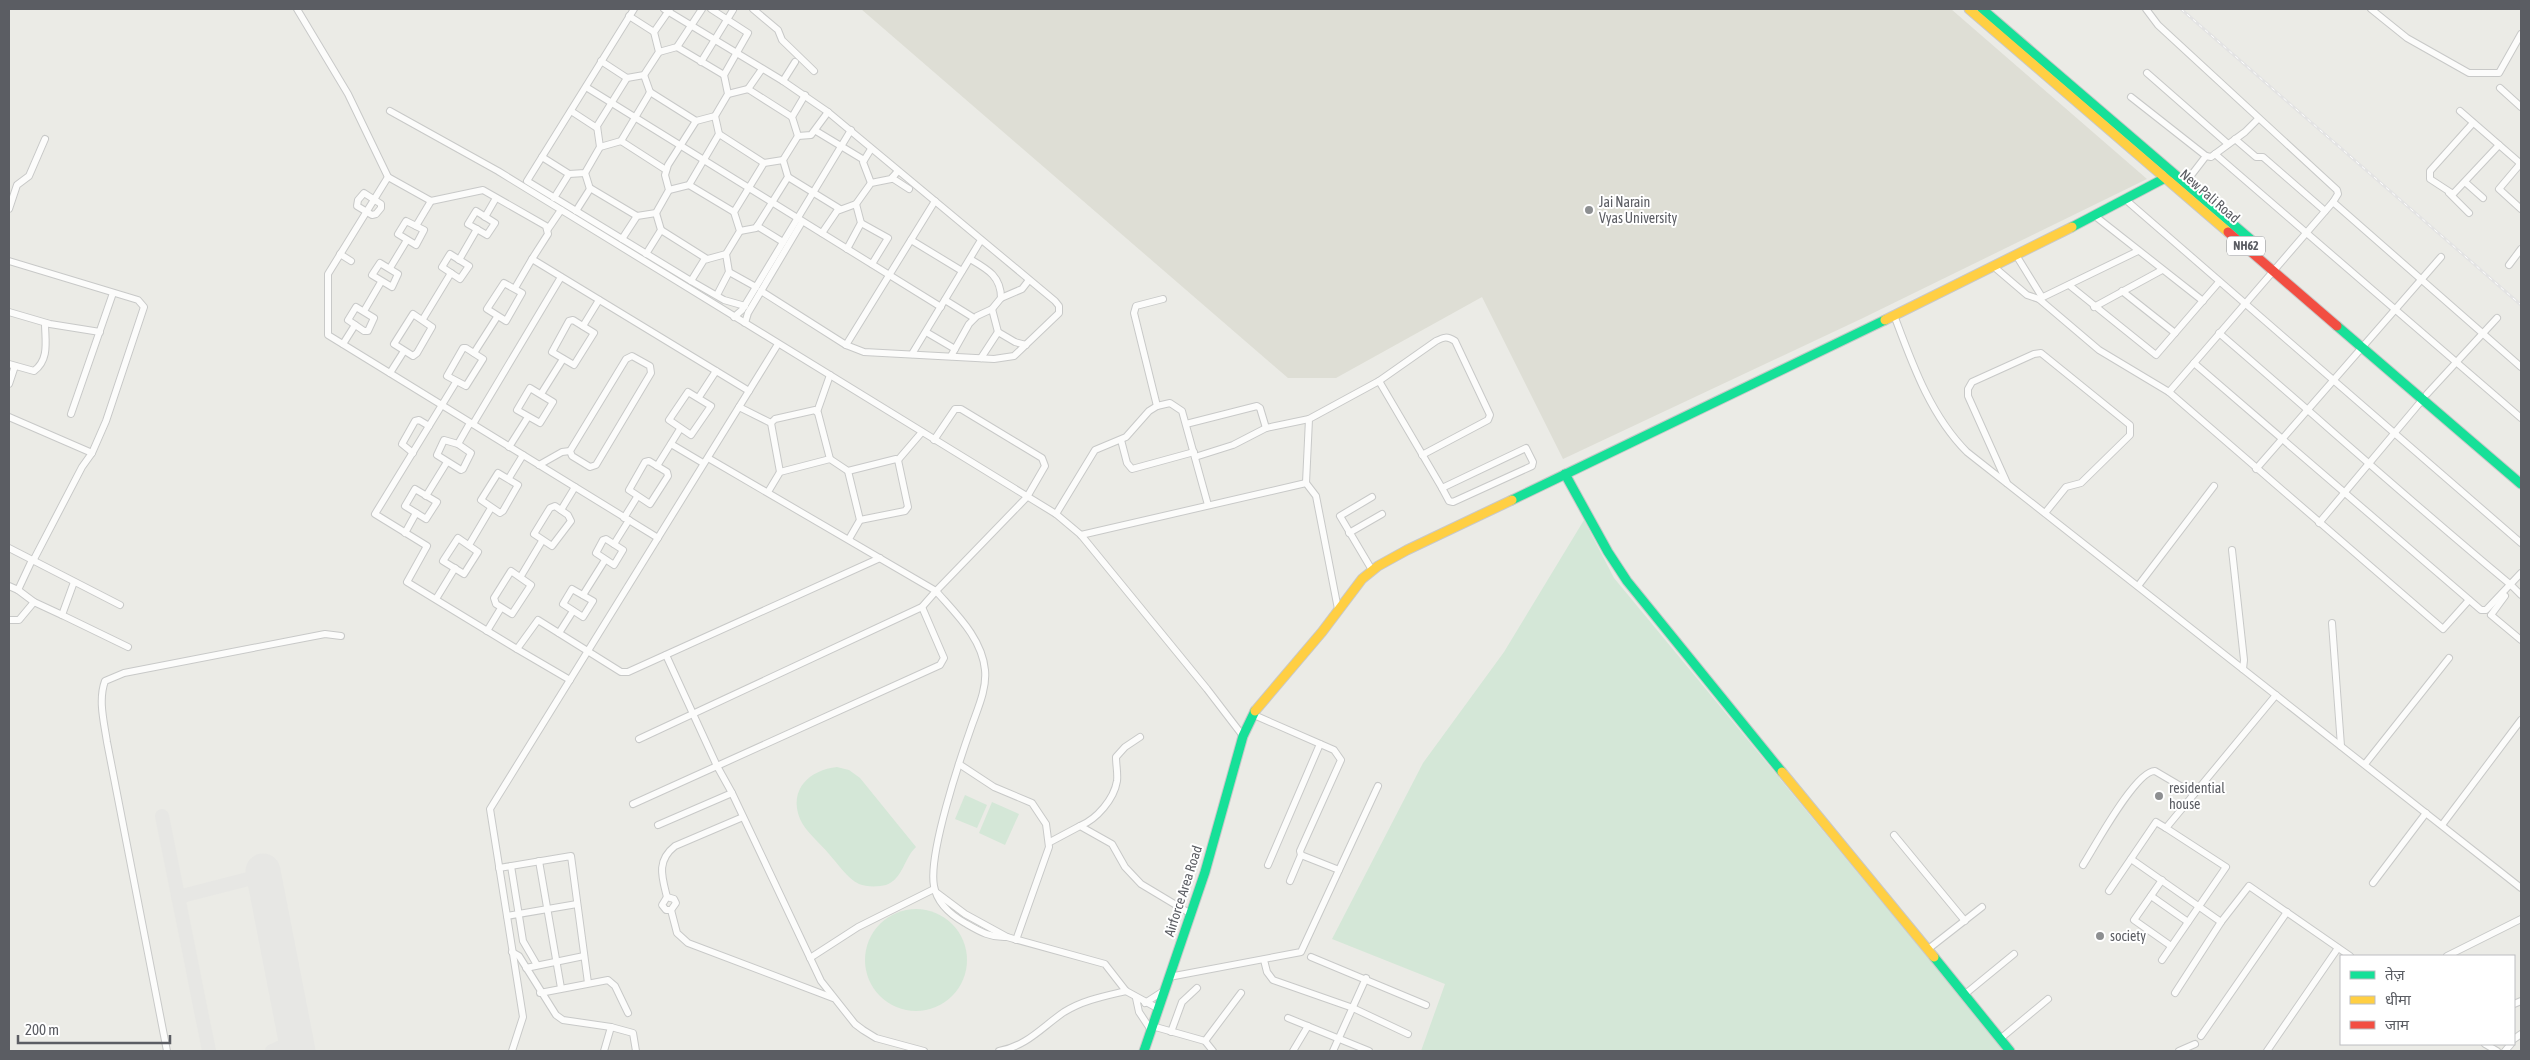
<svg xmlns="http://www.w3.org/2000/svg" width="2530" height="1060" viewBox="0 0 2530 1060" font-family="'Asap Condensed','Noto Sans Devanagari',sans-serif">
<style>
.education{fill:#deded5}
.green{fill:#d4e7d7}
.lines{fill:none;stroke-linecap:round;stroke-linejoin:round}
.taxiway{stroke:#e7e7e4;stroke-width:14}
.runway{stroke:#e7e7e4;stroke-width:35}
.street-casing{stroke:#c8c9c8;stroke-width:8}
.fast-casing{stroke:#c8c8c8;stroke-width:11}
.slow-casing{stroke:#c8c8c8;stroke-width:11}
.jam-casing{stroke:#c8c8c8;stroke-width:11}
.street{stroke:#fcfcfb;stroke-width:6}
.fast{stroke:#16e098;stroke-width:9}
.slow{stroke:#ffcf43;stroke-width:9}
.jam{stroke:#f24e42;stroke-width:9}
.rail-casing{stroke:#e3e3e3;stroke-width:3}
.rail{stroke:#fff;stroke-width:1;stroke-dasharray:4;stroke-linecap:butt}
.poi-dot{fill:#8d8f91;stroke:#fff;stroke-width:2}
.labels{text-anchor:middle;dominant-baseline:central;stroke-width:4;stroke-linejoin:round;paint-order:stroke}
.shield{fill:#fff;stroke:#8c8e92;stroke-width:1}
.shield-label{font-size:12px;font-weight:bold;fill:#5b5d63}
.street-label{font-size:14px;fill:#5b5d63;stroke:#fff}
.poi-label{font-size:14px;fill:#5b5d63;stroke:#fff;text-anchor:start}
</style>
<rect width="100%" height="100%" fill="#ebebe6"/>
<path class="education" d="M861 9H1951L2147 179 1863 318 1563 459 1482 297 1336 378H1288Z"/>
<g class="green">
<path d="M1584 520 1614 578 2005 1051H1421L1445 984 1332 939 1423 763 1504 652Z"/>
<path d="M837 767 849 770 860 778 916 847C904 858 903 879 886 885 878 887 866 887 859 884 847 878 838 864 829 854 821 844 805 831 800 819 788 789 810 770 837 767Z"/>
<path d="M965 795 987 805 977 828 955 819Z"/>
<path d="M992 802 1019 814 1005 845 979 833Z"/>
<circle cx="916" cy="960" r="51"/>
</g>
<g class="lines">
<g class="taxiway">
<path d="M162 816 209 1051"/>
<path d="M178 897 264 875"/>
<path d="M272 1051 296 1040"/>
</g>
<path class="runway" d="M263 871 298 1051"/>
<defs>
<g id="street">
<path d="M297 9 348 94 388 177 431 201 483 190 546 226 548 234 532 259 749 391"/>
<path d="M634 9 527 181 691 281 724 300 745 306"/>
<path d="M664 9 783 81 828 112 1055 301 1059 306V313L1014 356 994 359 864 352 846 345 761 291"/>
<path d="M753 9 778 30 782 40 814 71"/>
<path d="M2146 9 2158 25 2337 190 2338 194 2333 202"/>
<path d="M2371 9 2407 38 2469 73H2499L2521 34"/>
<path d="M629 16 654 32"/>
<path d="M677 47 724 75"/>
<path d="M659 52 677 47 702 9"/>
<path d="M601 61 627 78"/>
<path d="M701 62 733 10"/>
<path d="M2147 73 2228 144"/>
<path d="M783 81 795 62"/>
<path d="M586 87 941 307"/>
<path d="M2500 88 2521 107"/>
<path d="M748 89 762 69"/>
<path d="M650 92 696 121"/>
<path d="M728 94 748 89 792 117"/>
<path d="M2131 97 2206 156"/>
<path d="M390 111 498 171 1056 514 1081 535 1207 689 1243 736"/>
<path d="M571 111 597 128"/>
<path d="M2460 111 2521 164"/>
<path d="M2473 123 2430 171V179L2453 194 2499 145"/>
<path d="M816 131 864 160"/>
<path d="M719 134 764 163"/>
<path d="M798 136 792 117 805 95"/>
<path d="M798 136 811 135 828 112"/>
<path d="M2235 139 2256 157H2263L2325 211"/>
<path d="M621 141 666 170"/>
<path d="M600 147 621 141 648 96 650 92 644 75"/>
<path d="M2215 154 2521 418"/>
<path d="M542 157 569 174"/>
<path d="M2521 163 2499 189 2521 209"/>
<path d="M388 177 328 274V335L658 538"/>
<path d="M788 177 840 209"/>
<path d="M892 178 909 189"/>
<path d="M2186 182 2206 156 2211 157 2245 132 2258 119"/>
<path d="M2465 182 2483 198"/>
<path d="M871 183 863 162 871 149"/>
<path d="M689 185 734 212"/>
<path d="M590 188 637 216"/>
<path d="M669 190 689 185 719 134 715 116"/>
<path d="M364 193 381 204V208L376 214 372 215 357 206 358 200Z"/>
<path d="M2449 193 2469 213"/>
<path d="M554 198 569 174 585 173 600 147 597 126 627 78 644 75 659 52 654 32 670 9"/>
<path d="M2126 200 2521 543"/>
<path d="M9 209 17 185 29 176 45 139"/>
<path d="M476 211 495 223 487 235 468 224Z"/>
<path d="M576 211 590 189 585 173"/>
<path d="M2095 216 2203 301"/>
<path d="M485 217 496 198"/>
<path d="M406 221 424 230 416 245 398 234Z"/>
<path d="M861 223 888 238 872 264"/>
<path d="M416 226 431 201"/>
<path d="M757 226 783 242"/>
<path d="M548 229 561 210"/>
<path d="M661 230 707 259"/>
<path d="M740 231 756 228 788 177 783 160 798 136"/>
<path d="M822 233 837 211 856 204 871 183 891 179 898 171"/>
<path d="M622 239 637 216 656 213 669 190 665 175 668 165 696 121 715 116 728 94 724 75 748 33 711 9"/>
<path d="M911 240 962 271"/>
<path d="M847 249 861 223 856 204"/>
<path d="M340 254 351 261"/>
<path d="M450 254 469 266 460 279 442 267Z"/>
<path d="M646 254 661 230 656 213"/>
<path d="M2016 255 2042 297"/>
<path d="M970 259C987 269 1001 276 1001 298"/>
<path d="M459 260 477 229"/>
<path d="M9 261 138 300 144 307 106 421 92 453 82 467 33 561"/>
<path d="M380 263 398 274 392 287 372 275Z"/>
<path d="M2509 265 2521 249"/>
<path d="M1993 266 2027 295 2039 299 2099 350 2169 392 2443 629 2469 600"/>
<path d="M390 268 407 240"/>
<path d="M729 272 756 287"/>
<path d="M691 281 704 260 726 254"/>
<path d="M504 283 522 293 506 321 487 309Z"/>
<path d="M2069 285 2156 355 2219 282"/>
<path d="M515 288 532 259"/>
<path d="M2122 291 2175 333"/>
<path d="M717 295 729 272 726 254 740 231 734 212 764 163 783 160"/>
<path d="M2039 299 2138 251"/>
<path d="M945 300 974 318"/>
<path d="M356 307 374 318 368 331H364L348 320Z"/>
<path d="M2094 307 2162 270"/>
<path d="M992 309 998 332 1015 342 1026 345"/>
<path d="M364 311 381 282"/>
<path d="M9 312 50 324 100 332"/>
<path d="M413 314 432 327 417 353 413 356 394 344Z"/>
<path d="M1894 315C1912 363 1930 415 1967 452L2521 888"/>
<path d="M734 317 742 310 851 130"/>
<path d="M423 319 451 273"/>
<path d="M573 320 594 333 574 365 552 352 569 321Z"/>
<path d="M745 323 748 313 802 222"/>
<path d="M583 326 599 300"/>
<path d="M926 332 955 349"/>
<path d="M2219 333C2317 417 2412 503 2511 585"/>
<path d="M343 344 355 325"/>
<path d="M846 345 935 201"/>
<path d="M463 348H466L483 359 466 386 447 376Z"/>
<path d="M474 353 497 317"/>
<path d="M912 354 981 240"/>
<path d="M632 356 650 366 651 373 596 465 590 467 572 456 570 451 626 359Z"/>
<path d="M951 356 969 324 977 316 992 309 1001 298 1022 289 1029 280"/>
<path d="M981 358 998 332"/>
<path d="M2194 363 2481 610H2486L2521 573"/>
<path d="M9 364 34 371C50 359 45 340 45 323"/>
<path d="M390 373 404 351"/>
<path d="M1379 381 1442 488"/>
<path d="M456 382 375 514 427 546 407 582 517 649 538 620 621 672H628L880 558"/>
<path d="M9 384 15 366"/>
<path d="M530 388 553 402 540 423 517 410Z"/>
<path d="M688 392 711 406 691 435 669 420Z"/>
<path d="M2169 392 2333 202 2521 367"/>
<path d="M541 394 563 359"/>
<path d="M2427 394 2497 318"/>
<path d="M699 397 716 371"/>
<path d="M1157 406 1134 313 1136 306 1163 299"/>
<path d="M739 407 771 423"/>
<path d="M817 412 830 375"/>
<path d="M71 414 113 293"/>
<path d="M9 417 92 453"/>
<path d="M473 424 561 277"/>
<path d="M1186 424 1257 406 1260 408 1266 428"/>
<path d="M444 440 458 444 471 453 463 469 461 470 437 455Z"/>
<path d="M934 440 955 409H961L1042 458 1045 466 1027 497 936 591C956 614 982 638 985 670 987 688 978 708 972 725 960 759 928 854 934 886 937 903 951 915 965 923 979 931 990 938 1007 937"/>
<path d="M1121 440 1127 463 1132 469 1194 452"/>
<path d="M458 444 470 423"/>
<path d="M671 444 703 463"/>
<path d="M509 447 528 417"/>
<path d="M1526 448 1533 462 1532 466 1453 502 1449 501 1442 488Z"/>
<path d="M413 453 402 444 415 421 419 420 429 426"/>
<path d="M1195 457 1233 445 1266 428 1309 419"/>
<path d="M898 460 922 432"/>
<path d="M649 461 667 472 668 476 650 504 629 490 645 462Z"/>
<path d="M539 465 562 452 570 451"/>
<path d="M657 466 680 429"/>
<path d="M2256 469 2441 257"/>
<path d="M848 471 860 520"/>
<path d="M780 472 771 423 775 419 815 410 818 413 830 459"/>
<path d="M498 473 518 485 503 511 500 513 481 500Z"/>
<path d="M509 478 523 455"/>
<path d="M1306 483 1309 419 1379 381 1436 341C1444 337 1447 336 1455 341L1490 415 1488 420 1422 455"/>
<path d="M2007 483 1968 396V389L1972 382 2034 354 2041 353 2130 425V435L2081 483 2066 487 2045 513"/>
<path d="M415 489 437 502 426 519 405 506Z"/>
<path d="M768 492 780 472 830 459 848 471 896 459 898 460 908 507 905 511 860 520 849 539"/>
<path d="M426 496 447 462"/>
<path d="M1372 497 1340 516 1372 570"/>
<path d="M555 506 568 515 571 521 552 546 534 534 550 508Z"/>
<path d="M561 510 575 487"/>
<path d="M1056 514 1095 450 1126 437 1149 411 1157 406 1170 403 1182 411 1208 505"/>
<path d="M624 518 637 497"/>
<path d="M2319 523 2423 399"/>
<path d="M405 533 416 513"/>
<path d="M1349 533 1382 514"/>
<path d="M1081 535 1306 483 1316 496 1338 609"/>
<path d="M458 538 478 552 464 574 443 561Z"/>
<path d="M606 539 623 550 614 565 596 553 603 540Z"/>
<path d="M614 544 629 520"/>
<path d="M469 545 491 508"/>
<path d="M9 548 120 605"/>
<path d="M2232 550 2244 660 2243 669"/>
<path d="M511 571 531 585 512 614 496 604 494 598Z"/>
<path d="M521 576 542 541"/>
<path d="M74 582 62 615 128 647"/>
<path d="M9 586 18 590 32 560"/>
<path d="M2138 586 2214 486"/>
<path d="M2513 587 2521 595"/>
<path d="M572 589 593 601 583 617 563 604Z"/>
<path d="M18 590 34 602 62 615"/>
<path d="M583 595 605 560"/>
<path d="M2505 596 2491 615 2521 640"/>
<path d="M436 599 455 568"/>
<path d="M9 620H19L34 602"/>
<path d="M2332 623 2341 746"/>
<path d="M487 631 501 608"/>
<path d="M559 633 573 611"/>
<path d="M517 649 570 680"/>
<path d="M666 655 717 766 940 665 944 658 922 607"/>
<path d="M1254 715 1334 750 1341 760 1300 851 1301 855 1339 870"/>
<path d="M639 739 922 607 936 591 708 458"/>
<path d="M959 764 994 787 1032 803 1046 824 1049 847 1016 940"/>
<path d="M2365 764 2449 658"/>
<path d="M633 804 717 766 732 793 821 981 855 1024 863 1030 876 1038 924 1051"/>
<path d="M658 825 732 793"/>
<path d="M2442 825 2521 720"/>
<path d="M1080 826C1097 819 1114 799 1117 781 1118 774 1116 765 1116 757L1125 747 1140 737"/>
<path d="M1894 835 1965 921"/>
<path d="M1050 842 1080 826 1112 844 1125 867 1141 884 1191 914"/>
<path d="M2131 859 2221 922 2249 886 2350 956"/>
<path d="M539 861 561 988"/>
<path d="M1268 865 1320 744"/>
<path d="M2083 865C2094 848 2136 770 2155 771L2194 794"/>
<path d="M511 866 523 941 537 965"/>
<path d="M499 868 571 856 588 983"/>
<path d="M2162 880 2134 920 2171 946"/>
<path d="M1290 881 1301 855"/>
<path d="M2373 883 2426 813"/>
<path d="M2109 891 2156 822 2166 828"/>
<path d="M937 893 965 914 1007 937 1105 964 1126 991 1159 1009"/>
<path d="M2151 896 2188 922"/>
<path d="M667 897C662 877 656 861 675 846L743 817"/>
<path d="M667 897 674 899 676 903 671 910"/>
<path d="M667 897 662 905 666 910H671"/>
<path d="M671 910 677 933 688 943 833 998"/>
<path d="M507 916 577 904"/>
<path d="M1927 950 1982 907"/>
<path d="M512 952 519 956 556 1015 563 1020 611 1027 633 1033 636 1051"/>
<path d="M2447 956 2521 919"/>
<path d="M1311 957 1426 1005"/>
<path d="M810 958 858 927 934 889"/>
<path d="M1264 960 1267 972 1273 980 1353 1008 1408 1034"/>
<path d="M2162 960 2226 867 2166 828 2276 695"/>
<path d="M526 968 584 956"/>
<path d="M1169 977 1301 952 1378 786"/>
<path d="M540 993 608 980 615 986 628 1013"/>
<path d="M2175 993 2221 922"/>
<path d="M1964 995 2014 954"/>
<path d="M1136 998 1139 1012 1151 1030"/>
<path d="M1145 1003 1165 990"/>
<path d="M2514 1004 2521 1001"/>
<path d="M1288 1018 1369 1051"/>
<path d="M1152 1026 1205 1041 1213 1051"/>
<path d="M1171 1032 1182 1002 1197 988"/>
<path d="M2201 1036 2287 912"/>
<path d="M2000 1039 2048 999"/>
<path d="M2514 1039 2521 1034"/>
<path d="M1205 1041 1241 993"/>
<path d="M2485 1044 2497 1051"/>
<path d="M167 1051 107 742C104 722 98 700 105 681L124 673 325 634 341 636"/>
<path d="M512 1051 523 1017 490 809 778 344"/>
<path d="M604 1051 611 1027"/>
<path d="M999 1051C1027 1046 1042 1027 1064 1012 1083 1000 1105 996 1126 991"/>
<path d="M1293 1051 1308 1026"/>
<path d="M1333 1051 1366 978"/>
<path d="M2179 1051 2195 1044"/>
<path d="M2267 1051 2338 948"/>
<path d="M2505 1051 2511 1044"/>
</g>
<g id="fast">
<path d="M1982 9 2256 244"/>
<path d="M2072 227 2167 177"/>
<path d="M2337 326 2521 484"/>
<path d="M1565 474 1608 552 1627 581 1782 772"/>
<path d="M1512 500 1885 320"/>
<path d="M1934 957 2010 1051"/>
<path d="M1144 1051 1205 872 1243 736 1255 711"/>
</g>
<g id="slow">
<path d="M1969 9 2228 232"/>
<path d="M1885 320 2072 227"/>
<path d="M1255 711 1322 632 1362 579 1378 566 1407 550 1512 500"/>
<path d="M1782 772 1934 957"/>
</g>
<path id="jam" d="M2228 232 2337 326"/>
</defs>
<use href="#street" class="street-casing"/>
<use href="#fast" class="fast-casing"/>
<use href="#slow" class="slow-casing"/>
<use href="#jam" class="jam-casing"/>
<use href="#street" class="street"/>
<use href="#fast" class="fast"/>
<use href="#slow" class="slow"/>
<use href="#jam" class="jam"/>
<defs>
<path id="rail" d="M2181 9 2521 305"/>
</defs>
<use href="#rail" class="rail-casing"/>
<use href="#rail" class="rail"/>
</g>
<g class="poi-dot">
<circle cx="1589" cy="210" r="5"/>
<circle cx="2159" cy="796" r="5"/>
<circle cx="2100" cy="936" r="5"/>
</g>
<g class="labels">
<rect class="shield" x="2227" y="236.5" width="38" height="19" rx="4"/>
<g class="shield-label">
<text x="2246" y="246">NH62</text>
</g>
<g class="street-label">
<text transform="translate(2210 196) rotate(41)">New Pali Road</text>
<text transform="translate(1183 891) rotate(-72)">Airforce Area Road</text>
</g>
<g class="poi-label">
<text x="1599" y="202">Jai Narain<tspan x="1599" dy="16">Vyas University</tspan></text>
<text x="2169" y="788">residential<tspan x="2169" dy="16">house</tspan></text>
<text x="2110" y="936">society</text>
</g>
</g>
<rect width="2530" height="1060" fill="none" stroke="#5b5d63" stroke-width="20"/>
<rect x="2340" y="955" width="175" height="90" fill="#ffffff" stroke="#bdbec1"/>
<rect x="2350" y="971" width="25" height="8" fill="#16e098" stroke="#bdbec1"/>
<text x="2385" y="980" font-size="15" fill="#5b5d63">तेज़</text>
<rect x="2350" y="996" width="25" height="8" fill="#ffcf43" stroke="#bdbec1"/>
<text x="2385" y="1005" font-size="15" fill="#5b5d63">धीमा</text>
<rect x="2350" y="1021" width="25" height="8" fill="#f24e42" stroke="#bdbec1"/>
<text x="2385" y="1030" font-size="15" fill="#5b5d63">जाम</text>
<path d="M18 1035v8h152v-8" fill="none" stroke="#5b5d63" stroke-width="2.5"/>
<text x="25" y="1035" font-size="15" fill="#5b5d63" stroke="#ffffff" stroke-width="4" paint-order="stroke">200 m</text>
</svg>
